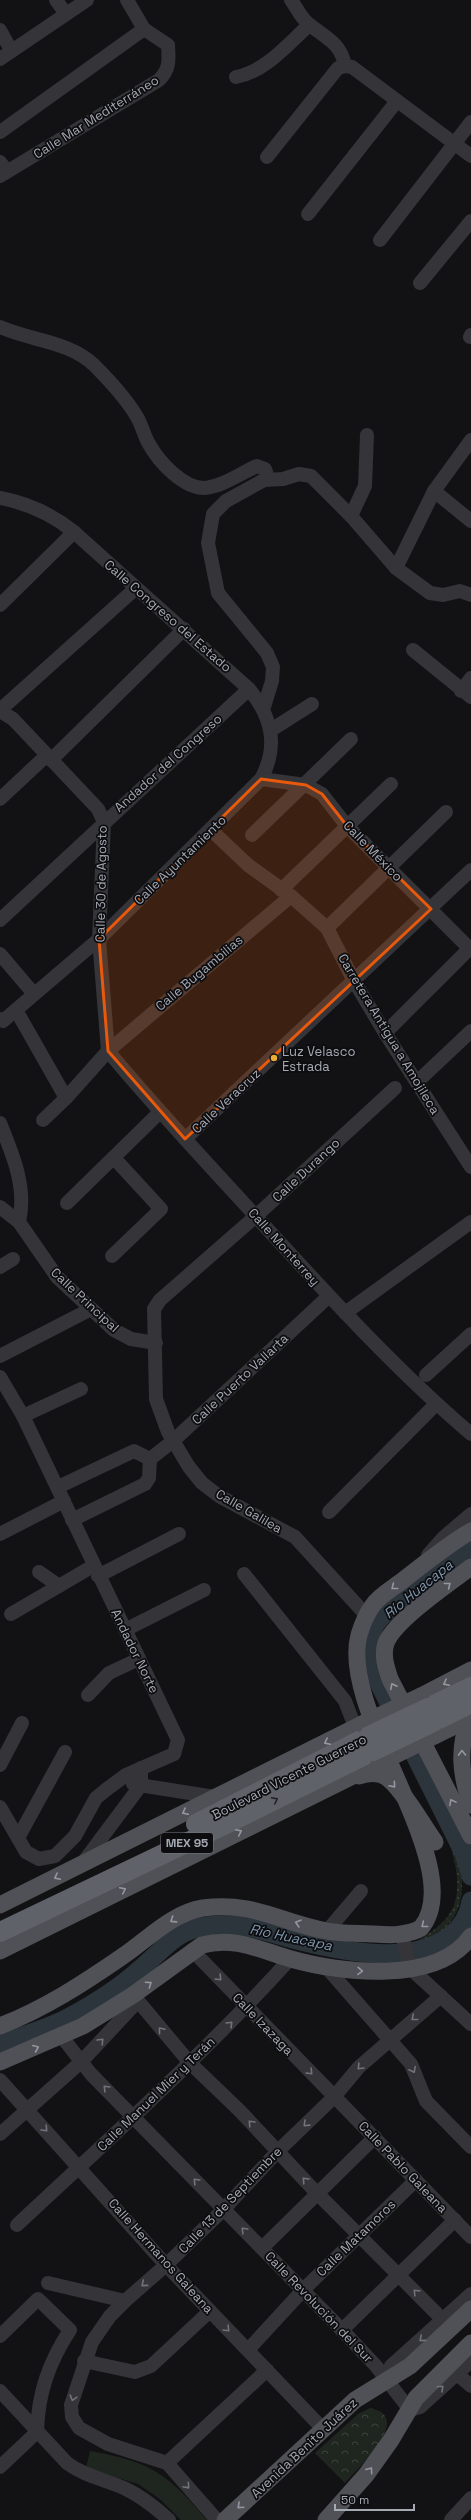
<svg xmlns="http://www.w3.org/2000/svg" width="471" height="2520" viewBox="0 0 471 2520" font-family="'Space Grotesk',sans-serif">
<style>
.grass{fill:#1f2620}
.forest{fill:url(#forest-crowns)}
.garden{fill:url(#garden-dots)}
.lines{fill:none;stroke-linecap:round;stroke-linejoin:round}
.river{stroke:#2c353c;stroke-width:19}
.minor{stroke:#343439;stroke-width:14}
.major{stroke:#505157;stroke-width:17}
.highway{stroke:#606269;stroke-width:20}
.major-bridge{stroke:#505157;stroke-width:17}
.highway-bridge{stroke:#606269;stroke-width:20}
.oneway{stroke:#9497a1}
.oneway2{stroke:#222226}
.oneway3{stroke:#72747d}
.marked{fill:#e8590c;fill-opacity:0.2;stroke:#e8590c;stroke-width:3;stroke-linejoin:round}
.poi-dot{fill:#e8ad36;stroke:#0d0d0f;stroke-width:1.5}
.labels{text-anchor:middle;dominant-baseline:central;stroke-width:3.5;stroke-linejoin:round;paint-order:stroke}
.shield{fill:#0d0d0f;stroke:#777a82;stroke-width:1}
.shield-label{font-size:12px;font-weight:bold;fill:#a5a9b4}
.street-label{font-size:13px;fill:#a5a9b4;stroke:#0d0d0f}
.poi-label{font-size:13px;fill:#a5a9b4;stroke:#0d0d0f;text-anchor:start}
.water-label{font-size:14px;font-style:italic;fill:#7d96ad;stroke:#0d0d0f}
</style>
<defs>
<pattern id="forest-crowns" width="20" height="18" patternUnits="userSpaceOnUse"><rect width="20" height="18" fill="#1f2620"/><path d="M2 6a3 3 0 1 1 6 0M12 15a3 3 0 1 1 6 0" fill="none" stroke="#3d433e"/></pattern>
<pattern id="garden-dots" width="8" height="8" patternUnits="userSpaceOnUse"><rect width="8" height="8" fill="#1f2620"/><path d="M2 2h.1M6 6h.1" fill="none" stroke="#3d433e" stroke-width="1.8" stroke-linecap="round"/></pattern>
</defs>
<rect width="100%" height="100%" fill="#121214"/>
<path class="grass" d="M90 2451C151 2462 167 2473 207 2520H181L160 2499 138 2484 86 2468Z"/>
<path class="forest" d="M370 2408C415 2417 358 2468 345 2483L315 2453 358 2414Z"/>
<path class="garden" d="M445 1830C471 1877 471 1921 419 1947L417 1941C428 1934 440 1927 448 1916 466 1893 454 1855 445 1830Z"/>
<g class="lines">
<g class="river">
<path d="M471 1547C451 1561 381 1608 373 1629 369 1641 370 1653 370 1665L464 1853 471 1876"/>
<path d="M0 2044C22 2036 47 2029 68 2018 90 2006 119 1988 138 1971 170 1944 178 1924 225 1925 251 1925 276 1935 301 1941 345 1952 412 1965 450 1936 462 1927 469 1915 471 1901"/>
</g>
<g class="minor">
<path d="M56 0 66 14"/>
<path d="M291 0C297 8 302 20 310 25 326 38 341 43 345 66"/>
<path d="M0 30 11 50"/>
<path d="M0 59 87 0"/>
<path d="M236 77C266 71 287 45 309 25"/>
<path d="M0 132 144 29"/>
<path d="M267 157 338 68 345 66 352 67 471 156"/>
<path d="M0 162 7 171"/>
<path d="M0 176 159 80C170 69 169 60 168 45L144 29 127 0"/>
<path d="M308 214 397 101"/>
<path d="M380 240 471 122"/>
<path d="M420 283 471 221"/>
<path d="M0 327C31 341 69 341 94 365 109 380 126 398 137 417 142 425 144 436 149 444 159 462 183 488 204 488 222 487 241 473 257 466L265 469 267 475 264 480 226 501 213 514 208 543 218 593 267 653 273 667 272 681 264 707"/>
<path d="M470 337 471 335"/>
<path d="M264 480 283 479 299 474 311 476 351 516 396 568 430 593 443 595 460 591 471 595"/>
<path d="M434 491 471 521"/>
<path d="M0 498C27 503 53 515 74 532L249 689C272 717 279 746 261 779L99 939 3 1021 0 1019"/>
<path d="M351 516 365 486 367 435"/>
<path d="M396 568 434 491 471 440"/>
<path d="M0 605 74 532"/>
<path d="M413 650 471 697"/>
<path d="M461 691 471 678"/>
<path d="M0 710 135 589"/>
<path d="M0 711 13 719 98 809 104 822 99 939 108 1051"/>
<path d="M271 730 312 704"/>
<path d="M51 760 184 629"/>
<path d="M261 779 306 785 322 794 347 826 471 950"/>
<path d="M0 799 47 755"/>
<path d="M211 830 248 865 291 896 327 928 354 981 385 1033 471 1167"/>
<path d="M252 835 351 739"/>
<path d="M281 890 391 784"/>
<path d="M0 920 249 689"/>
<path d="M327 928 446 812"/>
<path d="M0 954 34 994"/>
<path d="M16 1010 66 1098"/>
<path d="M385 1033 471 947"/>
<path d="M108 1051C157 1110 209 1165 261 1222 328 1295 395 1369 471 1434"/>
<path d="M417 1082 471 1031"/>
<path d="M43 1120 66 1098 108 1051 291 896"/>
<path d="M0 1123C13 1155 27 1188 19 1222"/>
<path d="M185 1139 471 870"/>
<path d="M67 1203 159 1113"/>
<path d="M0 1207 19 1222 57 1277 114 1330 131 1339 156 1343"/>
<path d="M112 1256 161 1209 114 1158"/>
<path d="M0 1267 13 1259"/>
<path d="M345 1313 471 1222"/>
<path d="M0 1356 91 1309"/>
<path d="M426 1375 471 1334"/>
<path d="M0 1377 23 1416 178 1740 174 1754 126 1775 107 1789 96 1798 75 1836 55 1856 39 1859 26 1852 0 1807"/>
<path d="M23 1416 81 1389"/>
<path d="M150 1459 173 1441 329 1296"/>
<path d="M58 1487 134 1451 150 1459"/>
<path d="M329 1512 436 1404"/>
<path d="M72 1520 145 1484 149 1478 150 1459"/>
<path d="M0 1534 64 1501"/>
<path d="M428 1555 444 1537 471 1514"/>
<path d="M39 1572 59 1586"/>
<path d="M244 1574 345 1701 355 1727"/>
<path d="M98 1576 179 1534"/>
<path d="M11 1614 93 1566"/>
<path d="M367 1616 295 1537 219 1496 202 1483 189 1467 168 1432 156 1399 154 1309 160 1300 256 1216 395 1088"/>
<path d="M125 1630 204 1590"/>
<path d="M88 1695 109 1673 139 1659"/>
<path d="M0 1765 22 1723"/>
<path d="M133 1784 215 1797"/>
<path d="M18 1838 65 1752"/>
<path d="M82 1864 141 1785V1768"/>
<path d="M327 1931 361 1891"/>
<path d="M402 1934 410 1968 471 2024"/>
<path d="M192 1950 471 2237"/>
<path d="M326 1967 411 2064 426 2101 471 2147"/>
<path d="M133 1995 190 2063 240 2111 312 2188 443 2320"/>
<path d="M62 2037 91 2074 342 2330 376 2366 410 2410 420 2407 471 2361"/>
<path d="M0 2080 166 2265 324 2430"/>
<path d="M0 2134 81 2062 137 2002"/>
<path d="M17 2225C110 2138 205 2053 290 1959"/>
<path d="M262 2248 375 2137"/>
<path d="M48 2283 125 2301"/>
<path d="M342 2330 455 2220"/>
<path d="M0 2336 38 2299 70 2330C49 2362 38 2393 37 2432"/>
<path d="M248 2350 304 2289 416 2180"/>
<path d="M84 2361 135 2372 151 2366 210 2311"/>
<path d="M451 2369 471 2386"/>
<path d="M386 2381 391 2366 471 2294"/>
<path d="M0 2391 67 2463C84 2476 104 2479 124 2488 141 2496 155 2507 169 2520"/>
<path d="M167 2463 267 2370"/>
<path d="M0 2467 37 2432"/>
<path d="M217 2520 167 2463 108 2444 79 2428 72 2417 71 2405 92 2342 110 2316 125 2301 166 2265 223 2210 278 2151 334 2097 359 2067 441 1996"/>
<path d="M451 2520 471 2498"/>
</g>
<g class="major">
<path d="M471 1567C450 1583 395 1620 386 1643 382 1655 386 1667 390 1679L471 1836"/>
<path d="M421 1696 471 1670"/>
<path d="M470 1719C457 1747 461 1776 471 1805"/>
<path d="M436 1735 471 1718"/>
<path d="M359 1776C368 1773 378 1772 386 1777 402 1788 423 1825 435 1842"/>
<path d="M0 1905 362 1724"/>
<path d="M0 1951 379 1763"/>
<path d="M0 2026C44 2009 84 1983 123 1956 148 1939 172 1913 203 1908 254 1901 281 1923 327 1931 342 1934 359 1933 374 1934 389 1935 407 1936 421 1928 471 1868 338 1713 359 1635 362 1625 367 1613 373 1605 380 1595 393 1588 402 1581 424 1564 447 1545 471 1531"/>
<path d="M0 2062 83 2026 133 1995 202 1945C234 1936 260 1950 291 1959 340 1973 437 1985 471 1936"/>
<path d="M225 2520 355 2400 410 2366 471 2309"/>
<path d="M326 2520 366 2475 391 2440 416 2398 471 2343"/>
</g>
<g class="highway">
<path d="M428 1708 471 1687"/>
<path d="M433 1722 471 1703"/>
<path d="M196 1824 369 1736"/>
<path d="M0 1932 228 1823 373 1751"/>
</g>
<g class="major-bridge">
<path d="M362 1724 421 1696"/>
<path d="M379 1763 436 1735"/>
</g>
<g class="highway-bridge">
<path d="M369 1736 428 1708"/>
<path d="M373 1751 433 1722"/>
</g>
</g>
<defs><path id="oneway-chevron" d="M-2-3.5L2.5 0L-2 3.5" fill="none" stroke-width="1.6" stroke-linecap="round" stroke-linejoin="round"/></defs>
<g class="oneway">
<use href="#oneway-chevron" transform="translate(448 1585) rotate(-38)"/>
<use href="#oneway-chevron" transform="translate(394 1587) rotate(142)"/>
<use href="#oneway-chevron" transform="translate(446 1683) rotate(153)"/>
<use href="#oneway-chevron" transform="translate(393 1686) rotate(-117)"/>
<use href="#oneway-chevron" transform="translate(327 1742) rotate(153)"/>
<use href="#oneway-chevron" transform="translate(462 1753) rotate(-91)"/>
<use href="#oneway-chevron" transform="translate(393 1785) rotate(49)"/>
<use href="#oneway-chevron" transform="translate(452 1802) rotate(-118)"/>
<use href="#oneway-chevron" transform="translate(185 1812) rotate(153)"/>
<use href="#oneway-chevron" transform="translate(239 1832) rotate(-26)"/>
<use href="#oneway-chevron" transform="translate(57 1877) rotate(153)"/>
<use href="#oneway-chevron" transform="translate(123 1890) rotate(-26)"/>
<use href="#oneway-chevron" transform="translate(173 1920) rotate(147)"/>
<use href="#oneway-chevron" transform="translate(298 1923) rotate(-164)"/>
<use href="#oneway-chevron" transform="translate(424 1925) rotate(141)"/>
<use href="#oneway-chevron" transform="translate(360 1971) rotate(2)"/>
<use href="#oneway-chevron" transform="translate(149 1984) rotate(-34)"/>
<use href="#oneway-chevron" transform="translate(36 2048) rotate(-22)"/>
<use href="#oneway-chevron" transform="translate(370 2470) rotate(-54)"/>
<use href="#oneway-chevron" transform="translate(240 2506) rotate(138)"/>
</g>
<use class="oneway2" href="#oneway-chevron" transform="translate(275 1800) rotate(-27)"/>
<g class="oneway3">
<use href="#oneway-chevron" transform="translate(219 1978) rotate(46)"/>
<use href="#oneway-chevron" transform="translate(414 2018) rotate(141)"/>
<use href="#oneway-chevron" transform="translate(230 2024) rotate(-45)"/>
<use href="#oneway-chevron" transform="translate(161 2030) rotate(-130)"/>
<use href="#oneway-chevron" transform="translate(101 2041) rotate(-47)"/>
<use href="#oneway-chevron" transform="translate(360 2067) rotate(134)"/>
<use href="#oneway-chevron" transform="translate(413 2070) rotate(63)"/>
<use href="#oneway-chevron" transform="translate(310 2072) rotate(46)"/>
<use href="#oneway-chevron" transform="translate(106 2088) rotate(-134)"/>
<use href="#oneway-chevron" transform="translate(251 2123) rotate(-133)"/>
<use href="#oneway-chevron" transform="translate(306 2124) rotate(136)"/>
<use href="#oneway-chevron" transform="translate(45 2129) rotate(47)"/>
<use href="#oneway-chevron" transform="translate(305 2180) rotate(-133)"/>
<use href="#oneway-chevron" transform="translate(196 2181) rotate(-134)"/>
<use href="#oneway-chevron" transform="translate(244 2230) rotate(-135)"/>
<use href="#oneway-chevron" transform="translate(144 2284) rotate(140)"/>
<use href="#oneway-chevron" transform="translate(416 2292) rotate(-134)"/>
<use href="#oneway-chevron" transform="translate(227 2329) rotate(46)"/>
<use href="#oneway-chevron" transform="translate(422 2339) rotate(139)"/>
<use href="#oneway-chevron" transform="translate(441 2388) rotate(-43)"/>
<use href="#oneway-chevron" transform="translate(73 2398) rotate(106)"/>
<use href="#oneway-chevron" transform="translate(187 2486) rotate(49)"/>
</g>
<path class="marked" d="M261 779 306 785 322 794 347 826 431 909 185 1139 108 1051 99 939Z"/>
<circle class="poi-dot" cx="274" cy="1058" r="4"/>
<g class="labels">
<rect class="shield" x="161" y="1833" width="52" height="20" rx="3"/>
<g class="shield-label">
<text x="187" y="1843">MEX 95</text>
</g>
<g class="street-label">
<text transform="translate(96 117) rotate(-32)">Calle Mar Mediterráneo</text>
<text transform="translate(168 616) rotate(41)">Calle Congreso del Estado</text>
<text transform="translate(168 763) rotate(-42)">Andador del Congreso</text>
<text transform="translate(373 851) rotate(46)">Calle México</text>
<text transform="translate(180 860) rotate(-44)">Calle Ayuntamiento</text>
<text transform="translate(101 884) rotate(-89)">Calle 30 de Agosto</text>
<text transform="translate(199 973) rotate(-40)">Calle Bugambilias</text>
<text transform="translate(389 1034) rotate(59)">Carretera Antigua a Amojileca</text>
<text transform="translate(226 1101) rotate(-43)">Calle Veracruz</text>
<text transform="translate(306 1170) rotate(-43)">Calle Durango</text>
<text transform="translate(284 1247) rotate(48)">Calle Monterrey</text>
<text transform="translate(85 1300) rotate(43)">Calle Principal</text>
<text transform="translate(240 1379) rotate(-43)">Calle Puerto Vallarta</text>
<text transform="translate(249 1511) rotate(30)">Calle Galilea</text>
<text transform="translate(135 1651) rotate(64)">Andador Norte</text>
<text transform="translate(289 1777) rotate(-27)">Boulevard Vicente Guerrero</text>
<text transform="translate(263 2024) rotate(46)">Calle Izazaga</text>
<text transform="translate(156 2094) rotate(-44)">Calle Manuel Mier y Terán</text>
<text transform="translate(403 2167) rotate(46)">Calle Pablo Galeana</text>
<text transform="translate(230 2200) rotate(-46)">Calle 13 de Septiembre</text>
<text transform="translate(356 2238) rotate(-44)">Calle Matamoros</text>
<text transform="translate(161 2256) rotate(48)">Calle Hermanos Galeana</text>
<text transform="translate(319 2307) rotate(46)">Calle Revolución del Sur</text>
<text transform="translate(304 2448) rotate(-43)">Avenida Benito Juárez</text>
</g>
<g class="poi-label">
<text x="282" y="1051">Luz Velasco<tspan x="282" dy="15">Estrada</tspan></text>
</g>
<g class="water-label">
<text transform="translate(418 1589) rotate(-39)">Río Huacapa</text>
<text transform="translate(291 1937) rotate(12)">Río Huacapa</text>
</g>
</g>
<path d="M335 2504v6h79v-6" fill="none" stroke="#a5a9b4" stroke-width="2"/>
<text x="341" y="2504" font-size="12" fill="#a5a9b4" stroke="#0d0d0f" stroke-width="3" paint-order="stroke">50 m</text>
</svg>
